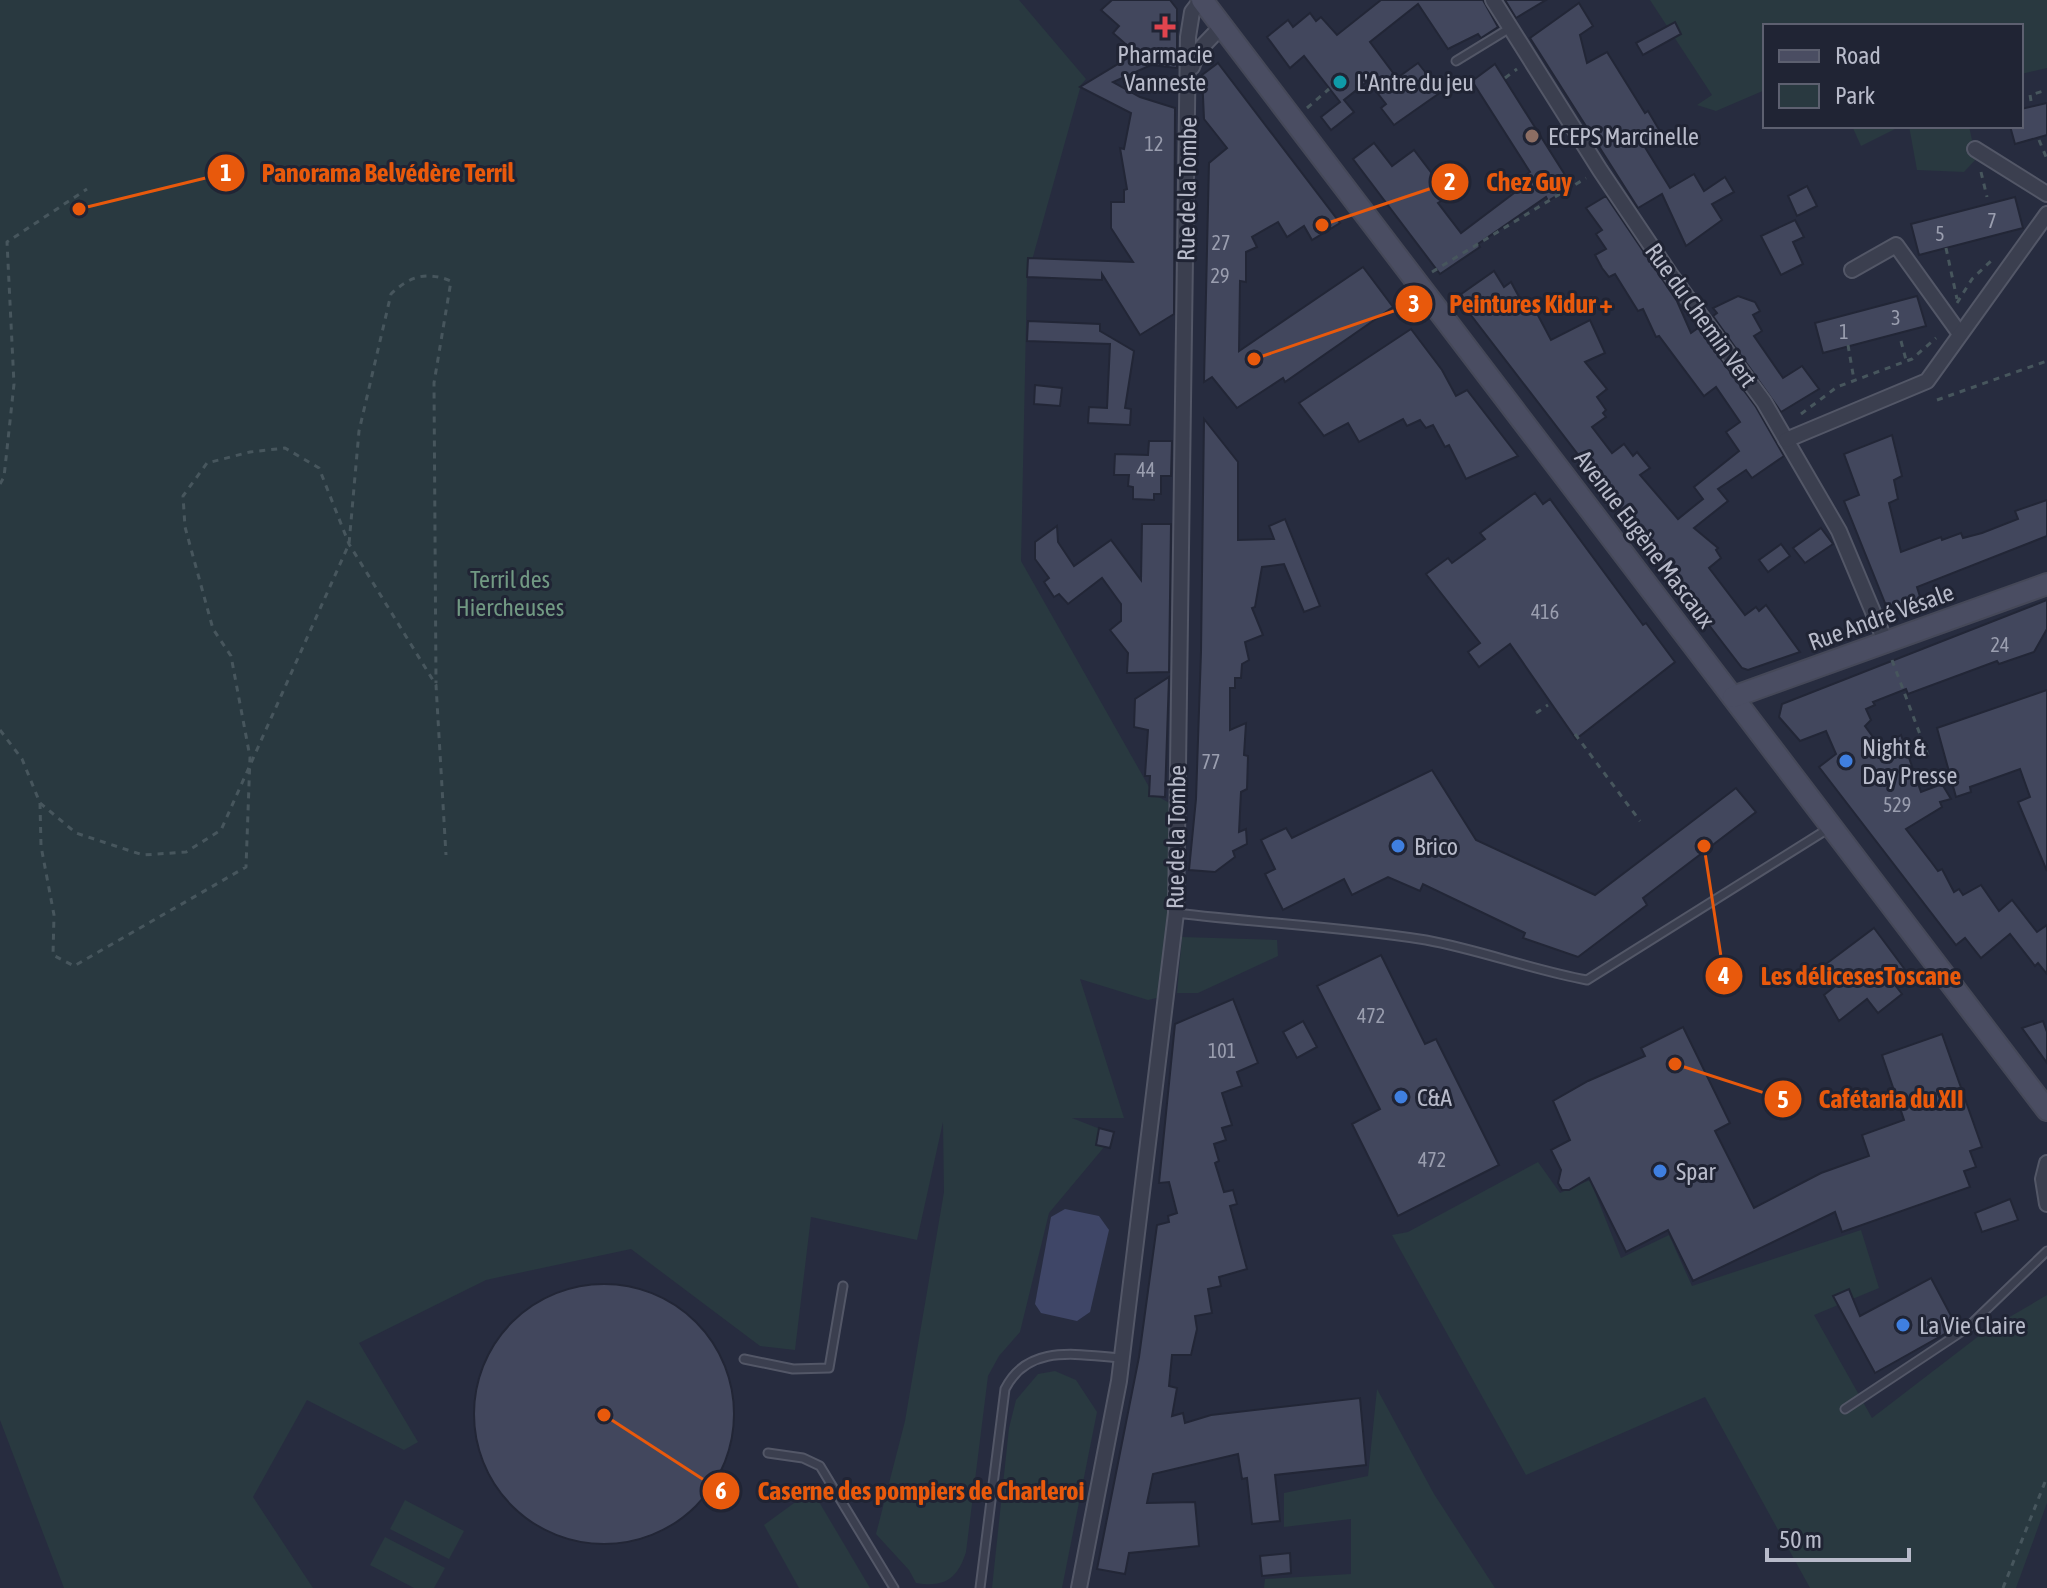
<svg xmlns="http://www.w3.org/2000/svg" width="2047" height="1588" viewBox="0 0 2047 1588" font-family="'Asap Condensed',sans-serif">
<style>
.green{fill:#293940}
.water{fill:#3f4667}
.building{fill:#42475d;stroke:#222636;stroke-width:2}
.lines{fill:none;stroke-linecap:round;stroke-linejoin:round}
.lane-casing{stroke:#535767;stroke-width:11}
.street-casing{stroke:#535767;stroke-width:18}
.secondary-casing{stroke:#454858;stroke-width:24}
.path{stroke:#47565d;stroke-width:3;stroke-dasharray:6 6;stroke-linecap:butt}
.lane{stroke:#3b3f4f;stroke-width:7}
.street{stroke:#3b3f4f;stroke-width:14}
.secondary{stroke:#4a4d62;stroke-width:20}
.health-dot{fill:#e0444e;stroke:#202434;stroke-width:3}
.culture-dot{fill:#0f9aa8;stroke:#202434;stroke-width:3}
.education-dot{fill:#8d6e63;stroke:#202434;stroke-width:3}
.shop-dot{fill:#3f7fe0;stroke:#202434;stroke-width:3}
.labels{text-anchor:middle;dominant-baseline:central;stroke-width:6;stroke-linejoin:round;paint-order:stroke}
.number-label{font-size:20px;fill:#9a9eaf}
.poi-label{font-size:24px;fill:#b8bbca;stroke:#202434;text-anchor:start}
.street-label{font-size:24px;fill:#b8bbca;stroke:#202434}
.park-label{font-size:24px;fill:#719983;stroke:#202434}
.leader{fill:none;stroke:#e8590c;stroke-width:3}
.callout-dot{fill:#e8590c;stroke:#202434;stroke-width:3}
.mark-label{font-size:24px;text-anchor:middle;font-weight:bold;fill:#fff}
.callout-label{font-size:26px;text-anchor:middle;font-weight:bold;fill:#e8590c;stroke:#202434;stroke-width:6;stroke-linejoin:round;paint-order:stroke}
</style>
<rect width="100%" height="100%" fill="#272c3f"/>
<g class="green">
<path d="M0 0H1019L1086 79 1081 85 1027 278 1021 561 1153 794 1177 807 1165 996 1148 1000 1080 979 1124 1118H1072L1105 1131V1146L1049 1213 1020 1332 999 1356 988 1376 966 1552C958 1578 945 1588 916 1583L909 1570 876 1534 905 1421 944 1192 943 1122 917 1240 811 1217 795 1350 760 1346 631 1249 486 1280 359 1343 418 1442 404 1450 307 1400 253 1497 313 1588H64L0 1420Z"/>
<path d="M1650 0H2047V68L2021 74V26H1765V90L1716 111 1697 105 1712 95Z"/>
<path d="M1852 126H1901L1861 146Z"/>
<path d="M1909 126H1969L1976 159 1964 172 1917 170Z"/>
<path d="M1182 937 1277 940 1278 956 1198 993H1177Z"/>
<path d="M1538 1162 1560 1193 1590 1180 1621 1258 1669 1235 1692 1286 1861 1230 1879 1288 1814 1315 1872 1418 1984 1332 2047 1295V1503L2016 1588H1810L1705 1397 1526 1475 1392 1235 1408 1232Z"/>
<path d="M1055 1371 1076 1380 1097 1412 1062 1588H992L1009 1428 1016 1400 1038 1374Z"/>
<path d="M1377 1389 1434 1494 1495 1588H1264L1265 1579 1351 1574V1519L1284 1527V1493L1368 1476Z"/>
<path d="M812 1490 870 1588H799L764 1525Z"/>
<path d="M405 1500 464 1531 449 1559 390 1529Z"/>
<path d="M385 1537 445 1568 434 1588H414L370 1565Z"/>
</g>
<path class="water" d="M1065 1209 1099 1216 1109 1230 1090 1312 1077 1321 1041 1313 1035 1304 1051 1217Z"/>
<g class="building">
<path d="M1112 0H1170L1177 9V68L1151 65 1113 82 1140 97 1175 108 1174 314 1140 335 1102 274V280L1027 277 1028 258 1133 262 1111 228V202H1124V190L1127 189 1120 148 1124 149 1131 113 1080 87 1136 53 1113 33 1119 26 1101 10Z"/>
<path d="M1381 0H1483L1498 27 1481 38 1478 34 1448 49 1418 4 1370 42 1397 78 1418 63 1441 92 1394 125 1381 108 1386 104 1368 81 1344 100 1354 112 1331 130 1321 117 1340 102 1304 56 1290 68 1267 37 1288 20 1293 27 1310 13 1316 21 1321 17 1337 35Z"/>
<path d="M1505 0H1546L1516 18Z"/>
<path d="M1579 3 1593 26 1580 35 1587 63 1607 52 1645 113 1648 111 1661 133 1643 144 1670 188 1694 174 1704 191 1725 177 1734 192 1712 204 1722 220 1686 246 1662 194 1638 208 1530 38Z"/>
<path d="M1675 22 1681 34 1643 55 1636 43Z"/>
<path d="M1218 63 1340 223 1312 240 1304 226 1287 237 1278 222 1252 237 1257 247 1246 252V282L1240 281 1239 351 1363 267 1393 307 1285 382 1283 378 1237 408 1212 377 1204 382 1209 163 1227 148 1204 119 1202 75Z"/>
<path d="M1495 64 1572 186 1548 201 1546 197 1478 244 1480 247 1440 274 1353 159 1374 143 1392 166 1414 150 1449 196 1438 203 1461 233 1530 181 1527 174 1530 172 1472 81Z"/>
<path d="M2047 103V135L2015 144 2010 126H2021V109Z"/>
<path d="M1807 186 1817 206 1797 216 1788 196Z"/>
<path d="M1606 196 1677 301 1691 333 1698 328 1756 407 1784 456 1752 478 1746 470 1718 489 1728 501 1694 528 1718 548 1716 550 1721 558 1709 568 1745 615 1756 607 1759 611 1766 605 1800 652 1748 670 1742 668 1457 297 1494 271 1504 287 1511 282 1525 308 1532 304 1551 340 1590 320 1605 353 1585 362 1607 389 1597 397 1606 410 1603 413 1606 417 1592 427 1612 453 1624 444 1633 456 1637 452 1650 468 1640 475 1678 519 1703 499 1694 487 1739 451 1726 432 1740 422 1716 387 1704 396 1659 336 1656 337 1643 309 1638 311 1615 274 1609 277 1602 268 1595 255 1606 249 1596 234 1602 230 1586 208Z"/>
<path d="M2015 197 2023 228 1919 255 1911 224Z"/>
<path d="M1795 220 1804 237 1793 242 1803 264 1781 275 1761 236Z"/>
<path d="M1738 296 1755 302 1760 311 1753 315 1762 331 1754 336 1783 378 1802 366 1819 389 1781 412 1713 316 1717 313 1713 308Z"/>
<path d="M1917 296 1926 326 1823 353 1815 323Z"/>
<path d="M1028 321 1100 324V331L1134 351 1125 408 1131 409 1130 425 1088 423 1089 407 1107 408 1110 344 1027 341Z"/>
<path d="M1411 329 1442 370 1456 396 1467 390 1518 456 1466 479 1449 445 1445 447 1433 425 1426 428 1420 420 1407 426 1403 419 1359 442 1348 423 1324 436 1299 403Z"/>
<path d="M1035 385 1062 388 1060 406 1034 404Z"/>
<path d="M1204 419 1238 462V540L1274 539 1269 526 1285 519 1320 606 1304 612 1284 564 1262 567 1255 607 1252 608 1263 635 1245 642 1249 660 1242 664 1241 678H1235V688H1230V730L1246 723 1244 755 1248 756 1247 789 1241 792 1239 832 1246 829 1247 844 1233 851 1235 857 1215 872 1189 870 1196 799 1201 652Z"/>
<path d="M1892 435 1902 476 1894 480 1898 499 1889 503 1901 552 1941 537 1942 540 1961 533 1963 538 1982 533 2018 519 2015 511 2047 500V536L1917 587 1922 603 1916 606 1903 611 1885 603 1844 501 1859 495 1844 454Z"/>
<path d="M1149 441H1172L1171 476H1161V494H1154V500L1133 499V487L1128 486 1129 475H1114L1115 454 1148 455Z"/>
<path d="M1535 493 1543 504 1550 499 1643 625 1646 623 1675 662 1576 739 1510 644 1479 667 1468 652 1480 643 1426 574 1448 558 1452 563 1485 539 1480 533Z"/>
<path d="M1142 524H1171L1169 672 1127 673 1128 653 1110 630 1121 621V604L1102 578 1068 604 1059 594 1054 597 1044 582 1049 578 1035 559V542L1057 526 1058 542 1074 566 1111 540 1141 580Z"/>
<path d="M1821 528 1833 544 1805 563 1793 548Z"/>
<path d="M1781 544 1790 556 1768 572 1759 560Z"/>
<path d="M2047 600V629L2034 652 1999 664 1997 661 1908 694 1906 689 1873 702 1875 705 1866 709 1871 720 1865 726 1881 748 1901 735 1921 792 1942 784 1951 799 1940 802 1942 807 1906 829 1932 863 1938 871 1942 869 1954 892 1959 889 1963 895 1981 885 1999 911 2012 900 2037 932 2047 925V974L2038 963 2035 966 2010 934 1981 958 1965 938 1956 945 1819 767 1836 754 1826 731 1800 741 1779 717 1782 704Z"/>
<path d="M1169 677 1165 797 1149 796 1150 776H1145L1148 730 1134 727 1135 699Z"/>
<path d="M2047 690V871L2018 802 2030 797 2020 769 1970 787 1971 792 1956 797 1937 728Z"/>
<path d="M1432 770 1476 840 1595 895 1736 788 1756 812 1643 898 1647 905 1578 957 1523 938 1525 933 1423 884 1420 891 1388 877 1352 895 1344 879 1283 910 1265 874 1275 869 1261 840 1286 828 1292 838Z"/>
<path d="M1874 928 1906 971 1892 981 1902 994 1878 1013 1867 999 1839 1021 1824 995 1839 983 1826 964Z"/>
<path d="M1381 955 1425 1044 1436 1039 1499 1165 1398 1216 1352 1124 1380 1109 1317 986Z"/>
<path d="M1233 999 1258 1063 1237 1072 1242 1086 1222 1093 1232 1125 1222 1128 1226 1140 1214 1144 1219 1161 1215 1163 1224 1192 1233 1190 1237 1204 1230 1206 1247 1269 1219 1277 1221 1286 1208 1289 1212 1313 1195 1316 1197 1329 1191 1355H1172L1169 1386 1177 1388 1172 1416 1183 1413 1185 1423 1211 1415 1360 1398 1366 1465 1275 1475 1280 1521 1252 1524 1247 1478 1242 1479 1238 1454 1153 1474 1147 1503 1195 1502 1199 1546 1129 1553 1125 1574 1097 1569 1139 1357 1157 1225 1169 1222 1168 1216 1177 1213 1169 1182 1159 1183 1175 1024Z"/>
<path d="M1303 1021 1317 1047 1297 1058 1283 1032Z"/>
<path d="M2043 1021 2047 1032V1063L2022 1028Z"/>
<path d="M1683 1027 1730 1123 1715 1131 1754 1208 1821 1173 1869 1156 1862 1135 1904 1120 1882 1055 1942 1034 1982 1147 1970 1151 1976 1167 1964 1171 1970 1187 1842 1232 1835 1212 1693 1281 1668 1230 1626 1252 1589 1178 1569 1190H1562L1558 1183 1561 1170 1551 1150 1570 1140 1553 1101 1588 1081 1645 1056 1641 1048Z"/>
<path d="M1099 1128 1114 1132 1110 1148 1096 1145Z"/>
<path d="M2010 1199 2018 1220 1982 1232 1975 1213Z"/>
<path d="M1931 1278 1957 1327 1875 1373 1833 1296 1849 1289 1860 1316Z"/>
<circle cx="604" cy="1414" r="130"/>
<path d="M1290 1553 1291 1573 1262 1576 1260 1556Z"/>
</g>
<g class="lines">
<defs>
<g id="lane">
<path d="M1456 61 1510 28"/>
<path d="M1176 913C1259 923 1344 927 1426 940 1481 950 1532 970 1587 980L1831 827"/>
<path d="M744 1359 793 1369 829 1368 843 1286"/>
<path d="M1845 1409 1967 1328 2047 1251"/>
<path d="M768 1453 803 1458 820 1466 894 1588"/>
<path d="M980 1588 1005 1389C1028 1343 1078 1355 1122 1358"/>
</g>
<g id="street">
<path d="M1493 0 1600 170 1670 274 1764 402 1839 531 1886 643"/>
<path d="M1192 67 1198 51 1221 27"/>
<path d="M1975 149 2047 194"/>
<path d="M1852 270 1896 245 1960 334"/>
<path d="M1786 440 1927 381 2047 214"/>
<path d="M2047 1163 2043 1179 2047 1204"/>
<path d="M1079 1588 1119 1381 1176 913 1188 37 1192 12 1201 0"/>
</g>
<g id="secondary">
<path d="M1202 0 2047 1110"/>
<path d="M1733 697 2047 584"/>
</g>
</defs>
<use href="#lane" class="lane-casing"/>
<use href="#street" class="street-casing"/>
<use href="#secondary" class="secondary-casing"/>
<g class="path">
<path d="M1505 78 1517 69"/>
<path d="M2031 101 2030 95 2047 90"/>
<path d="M1307 108 1329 89"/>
<path d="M2039 140 2047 159"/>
<path d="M1981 172 1987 197"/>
<path d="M1946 248 1957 299"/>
<path d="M1432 272 1586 178"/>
<path d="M1957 303 1972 279 1992 260"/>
<path d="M1901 341 1906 360"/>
<path d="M1848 345 1854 380"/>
<path d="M1937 400 2047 361"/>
<path d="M1801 414 1837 387 1912 359 1936 338"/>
<path d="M0 484 4 477 14 384 7 242 87 189"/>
<path d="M1892 660 1930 761"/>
<path d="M1536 713 1548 705"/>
<path d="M0 730 22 759 40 803 41 846 54 915 53 955 74 966 246 867 250 757 231 656 213 629 185 527 183 496 207 463 250 452 285 448 319 468 349 544 436 685 446 855"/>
<path d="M1575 734 1640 821"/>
<path d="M40 803 76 833 143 855 186 852 221 830 349 544 359 431 391 294C410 276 426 271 451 281L434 383 436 683"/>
<path d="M2003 1588 2047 1477"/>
</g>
<use href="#lane" class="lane"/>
<use href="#street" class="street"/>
<use href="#secondary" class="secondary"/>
</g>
<path class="health-dot" d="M1161 15h8v8h8v8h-8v8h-8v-8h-8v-8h8z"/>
<circle class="culture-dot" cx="1340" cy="82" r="8"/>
<circle class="education-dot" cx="1532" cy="136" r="8"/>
<g class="shop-dot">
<circle cx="1846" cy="761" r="8"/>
<circle cx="1398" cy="846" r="8"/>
<circle cx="1401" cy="1097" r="8"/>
<circle cx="1660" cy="1171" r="8"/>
<circle cx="1903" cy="1325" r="8"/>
</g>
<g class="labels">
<g class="number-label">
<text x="1154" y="143">12</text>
<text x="1992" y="220">7</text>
<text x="1940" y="233">5</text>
<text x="1221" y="242">27</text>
<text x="1220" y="275">29</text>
<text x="1896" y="317">3</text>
<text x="1844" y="331">1</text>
<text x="1146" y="469">44</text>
<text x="1545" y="611">416</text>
<text x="2000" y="644">24</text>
<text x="1211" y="761">77</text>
<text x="1897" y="804">529</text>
<text x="1371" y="1015">472</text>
<text x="1222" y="1050">101</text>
<text x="1432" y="1159">472</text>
</g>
<g class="poi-label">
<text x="1165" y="54" text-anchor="middle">Pharmacie<tspan x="1165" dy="28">Vanneste</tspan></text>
<text x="1356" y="82">L'Antre du jeu</text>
<text x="1548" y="136">ECEPS Marcinelle</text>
<text x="1862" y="747">Night &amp;<tspan x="1862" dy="28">Day Presse</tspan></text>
<text x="1414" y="846">Brico</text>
<text x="1417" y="1097">C&amp;A</text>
<text x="1676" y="1171">Spar</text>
<text x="1919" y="1325">La Vie Claire</text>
</g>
<g class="street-label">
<text transform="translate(1187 189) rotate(-89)">Rue de la Tombe</text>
<text transform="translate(1701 315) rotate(54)">Rue du Chemin Vert</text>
<text transform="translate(1645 539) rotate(53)">Avenue Eugène Mascaux</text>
<text transform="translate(1881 617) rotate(-20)">Rue André Vésale</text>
<text transform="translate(1176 837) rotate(-89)">Rue de la Tombe</text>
</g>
<g class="park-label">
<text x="510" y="579">Terril des<tspan x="510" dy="28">Hiercheuses</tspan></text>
</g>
</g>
<path class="leader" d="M79 209L226 173M1322 225L1450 182M1254 359L1414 304M1704 846L1724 976M1675 1064L1783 1099M604 1415L721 1491"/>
<g class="callout-dot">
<circle cx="79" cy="209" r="8"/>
<circle cx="1322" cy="225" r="8"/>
<circle cx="1254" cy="359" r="8"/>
<circle cx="1704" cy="846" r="8"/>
<circle cx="1675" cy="1064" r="8"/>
<circle cx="604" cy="1415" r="8"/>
<circle cx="226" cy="173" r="20"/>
<circle cx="1450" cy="182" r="20"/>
<circle cx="1414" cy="304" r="20"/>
<circle cx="1724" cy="976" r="20"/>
<circle cx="1783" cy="1099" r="20"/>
<circle cx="721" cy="1491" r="20"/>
</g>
<g class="mark-label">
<text x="226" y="181">1</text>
<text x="1450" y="190">2</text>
<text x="1414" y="312">3</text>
<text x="1724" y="984">4</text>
<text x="1783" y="1108">5</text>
<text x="721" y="1499">6</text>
</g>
<g class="callout-label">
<text x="388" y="182">Panorama Belvédère Terril</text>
<text x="1529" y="191">Chez Guy</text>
<text x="1531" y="313">Peintures Kidur +</text>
<text x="1861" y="985">Les délicesesToscane</text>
<text x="1891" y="1108">Cafétaria du XII</text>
<text x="921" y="1500">Caserne des pompiers de Charleroi</text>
</g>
<rect x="1763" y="24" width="260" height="104" fill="#202434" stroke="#5d6070" stroke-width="2"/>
<rect x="1779" y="50" width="40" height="12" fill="#4a4d62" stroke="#5d6070" stroke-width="2"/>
<text x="1835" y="64" font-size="24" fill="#b8bbca">Road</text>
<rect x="1779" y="84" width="40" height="24" fill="#293940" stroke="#5d6070" stroke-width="2"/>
<text x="1835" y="104" font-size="24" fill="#b8bbca">Park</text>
<path d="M1767 1548v12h142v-12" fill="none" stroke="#b8bbca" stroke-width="4"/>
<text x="1779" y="1548" font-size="24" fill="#b8bbca" stroke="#202434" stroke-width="6" paint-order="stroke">50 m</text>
</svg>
